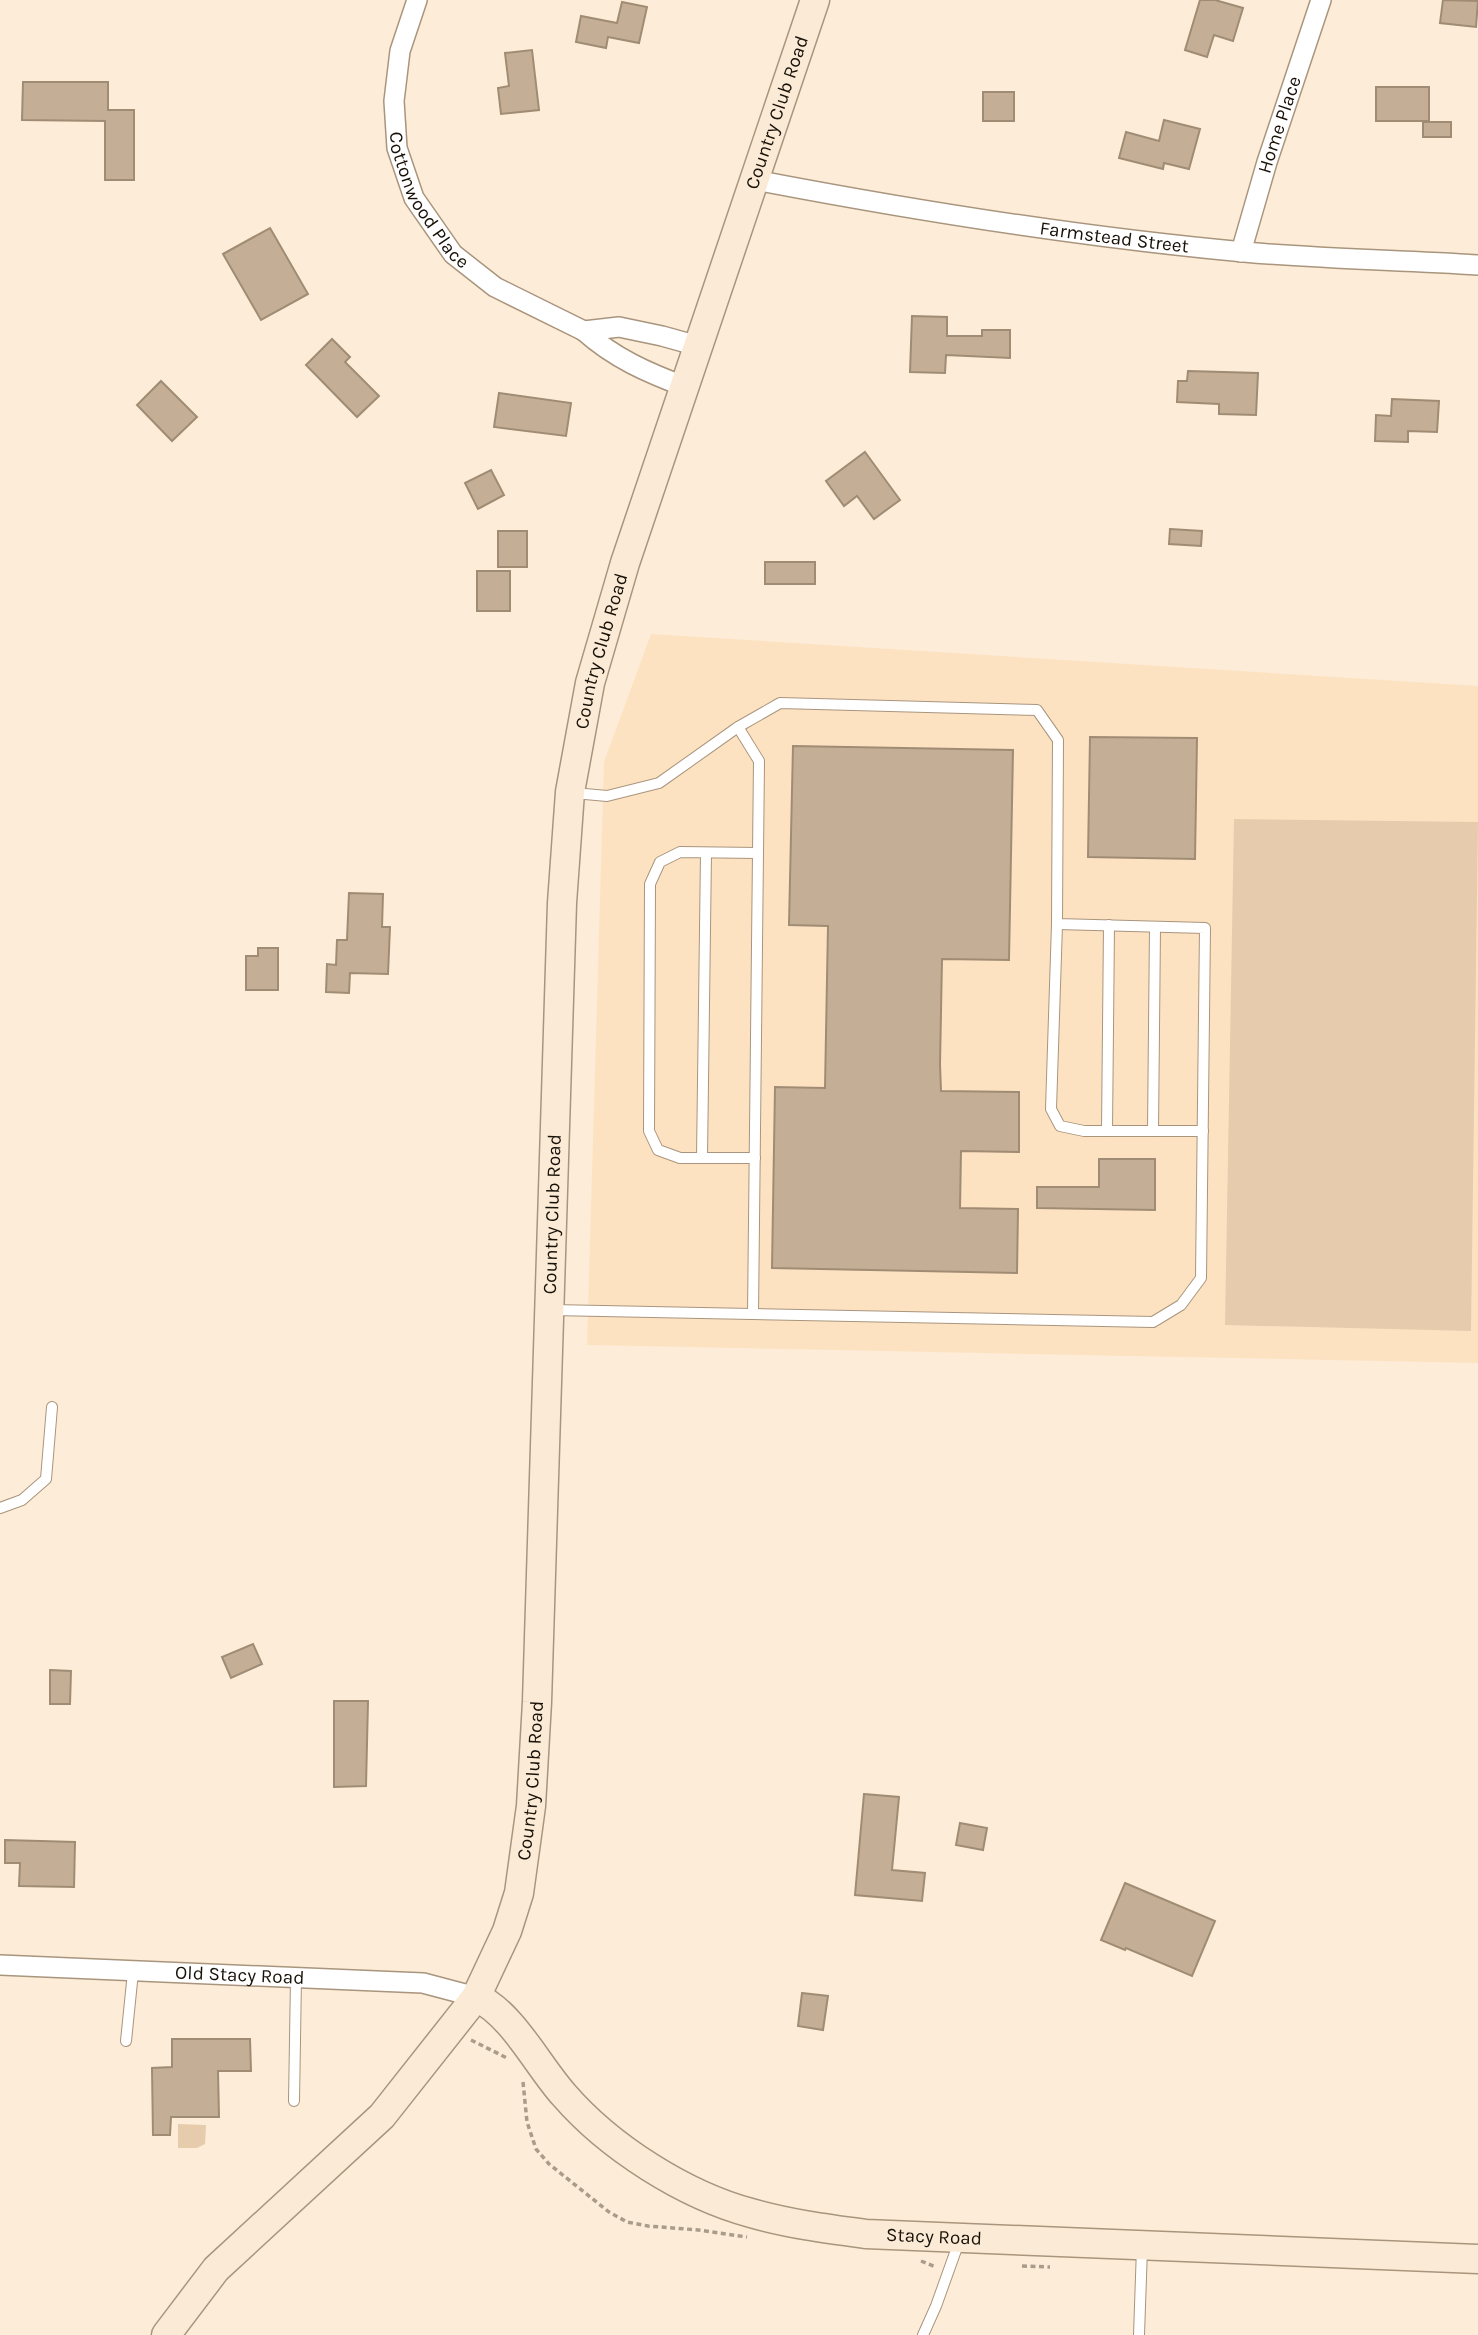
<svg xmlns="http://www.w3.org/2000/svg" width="1478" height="2335" viewBox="0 0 1478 2335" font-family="Karla,sans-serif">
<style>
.built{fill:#fde2c2}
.green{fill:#e6ccad}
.building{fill:#c4af96;stroke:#a08c74;stroke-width:2}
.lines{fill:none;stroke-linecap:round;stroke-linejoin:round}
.service-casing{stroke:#a9957d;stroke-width:12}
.minor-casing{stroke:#a9957d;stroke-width:22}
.secondary-casing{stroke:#a9957d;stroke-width:31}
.path{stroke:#a99c8b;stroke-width:3.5;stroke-dasharray:5 3.5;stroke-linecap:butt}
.service{stroke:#fff;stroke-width:10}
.minor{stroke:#fff;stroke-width:19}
.secondary{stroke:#fbebd6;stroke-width:28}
.labels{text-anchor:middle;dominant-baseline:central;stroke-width:5;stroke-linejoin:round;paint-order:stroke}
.street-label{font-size:19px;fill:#181108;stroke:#fdecd7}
</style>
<rect width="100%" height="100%" fill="#fdecd7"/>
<path class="built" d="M651 634 1478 686V1363L587 1345 604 762Z"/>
<g class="green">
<path d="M1234 819 1478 822 1471 1331 1225 1325Z"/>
<path d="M178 2124 206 2125 205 2144 197 2148H178Z"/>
</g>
<g class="building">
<path d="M1200 0H1215L1243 8 1233 41 1214 35 1207 57 1185 50Z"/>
<path d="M1443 0 1478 1 1476 27 1440 23Z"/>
<path d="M622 2 647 7 639 43 608 37 606 48 576 42 581 16 617 23Z"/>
<path d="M532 50 539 110 501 114 498 88 509 86 505 53Z"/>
<path d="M23 82H108V110H134V180H105V121L22 120Z"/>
<rect x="1376" y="87" width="53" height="34"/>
<rect x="983" y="92" width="31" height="29"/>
<path d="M1164 120 1200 129 1189 169 1164 163 1163 169 1119 158 1126 132 1159 141Z"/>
<rect x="1423" y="122" width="28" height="15"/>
<path d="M270 228 308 294 261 320 223 254Z"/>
<path d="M912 316 947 317V336H982V330H1010V358L946 355 945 373 910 372Z"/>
<path d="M332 339 350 357 345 362 379 396 357 417 306 365Z"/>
<path d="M1188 371 1258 373 1256 415 1219 414V404L1177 402 1178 381H1187Z"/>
<path d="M161 381 197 417 172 441 137 405Z"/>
<path d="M499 393 571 403 566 436 494 427Z"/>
<path d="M1392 399 1439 401 1437 432 1408 431V442L1375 441 1376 415 1391 416Z"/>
<path d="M865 452 900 500 874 519 857 496 844 506 826 481Z"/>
<path d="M491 470 504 495 478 509 465 483Z"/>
<path d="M1170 529 1202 531 1201 546 1169 544Z"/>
<rect x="498" y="531" width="29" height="36"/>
<rect x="765" y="562" width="50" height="22"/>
<rect x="477" y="571" width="33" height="40"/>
<path d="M1090 737 1197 738 1195 859 1088 857Z"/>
<path d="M793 746 1013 750 1009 960 942 959 940 1064 941 1091 1019 1092V1152L961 1151 960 1208 1018 1209 1017 1273 772 1268 775 1087 825 1088 828 926 789 925Z"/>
<path d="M349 893 383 894 382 927H390L388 974 350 973 349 993 326 992 327 964 336 965 337 940H347Z"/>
<path d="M258 948H278V990H246V956H258Z"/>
<path d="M1099 1159H1155V1210L1037 1208V1187H1099Z"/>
<path d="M253 1644 262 1664 231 1678 222 1657Z"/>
<path d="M50 1670 71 1671 70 1704H50Z"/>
<path d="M334 1701H368L366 1786 334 1787Z"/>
<path d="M864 1794 899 1797 892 1870 925 1873 922 1901 855 1895Z"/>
<path d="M960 1823 987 1828 983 1850 956 1845Z"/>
<path d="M5 1840 75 1842 74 1887 19 1886 20 1863H5Z"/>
<path d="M1125 1883 1215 1921 1192 1976 1126 1948 1125 1950 1101 1940Z"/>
<path d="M802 1993 828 1996 823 2030 798 2026Z"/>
<path d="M172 2039H250L251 2071H218L219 2117H171L170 2135H153L152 2068 172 2067Z"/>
</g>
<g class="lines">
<defs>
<g id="service">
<path d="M738 727 759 761 753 1314"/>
<path d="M1057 924 1051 1109 1060 1126 1084 1131H1203"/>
<path d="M1107 1131 1109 925"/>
<path d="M1153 1131 1155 927"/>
<path d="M702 1158 706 853"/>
<path d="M755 1158H680L658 1150 649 1131 650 884 660 862 680 852 758 853"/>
<path d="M552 1310 1153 1322 1181 1305 1201 1278 1205 928 1057 924 1058 740 1037 710 780 703 738 727 659 783 607 796 574 793"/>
<path d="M0 1508 22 1500 46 1479 52 1407"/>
<path d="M126 2041 133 1972"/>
<path d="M294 2101 296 1978"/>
<path d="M923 2335 936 2306 960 2239"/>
<path d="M1139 2335 1142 2248"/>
</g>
<g id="minor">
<path id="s1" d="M417 0 400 51 394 101 397 148 414 198 453 254 495 287 584 331"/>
<path id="s2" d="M755 180C917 211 1080 237 1244 252 1322 259 1400 260 1478 265"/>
<path id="s3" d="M1241 252 1267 162 1321 0"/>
<path d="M686 387C648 373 614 358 584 331L619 327 662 336 698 346"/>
<path id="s4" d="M0 1965 423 1983 476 1997"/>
</g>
<g id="secondary">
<path id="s5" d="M476 1997C513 2014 537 2065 564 2095 609 2147 684 2195 751 2213 789 2224 828 2229 866 2234L1478 2259"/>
<path id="s6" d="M166 2335 216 2269 382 2116 476 1997 507 1931 519 1893 531 1806 537 1702 562 903 570 792 590 683 625 563 815 0"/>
</g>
</defs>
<use href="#service" class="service-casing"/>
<use href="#minor" class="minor-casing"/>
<use href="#secondary" class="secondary-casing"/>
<g class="path">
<path d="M471 2040 507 2058"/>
<path d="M523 2082 527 2122 536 2149 549 2164 609 2212 627 2222 648 2226 698 2230 747 2237"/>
<path d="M921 2261 936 2267"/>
<path d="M1022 2266 1050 2267"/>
</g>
<use href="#service" class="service"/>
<use href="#minor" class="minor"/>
<use href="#secondary" class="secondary"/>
</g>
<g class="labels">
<g class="street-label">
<text stroke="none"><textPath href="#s6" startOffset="2387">Country Club Road</textPath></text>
<text stroke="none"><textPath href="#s3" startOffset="133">Home Place</textPath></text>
<text stroke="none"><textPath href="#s1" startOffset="212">Cottonwood Place</textPath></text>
<text stroke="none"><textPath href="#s2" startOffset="364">Farmstead Street</textPath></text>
<text stroke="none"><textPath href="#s6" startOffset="1820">Country Club Road</textPath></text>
<text stroke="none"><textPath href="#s6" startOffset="1253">Country Club Road</textPath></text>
<text stroke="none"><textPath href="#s6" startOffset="686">Country Club Road</textPath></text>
<text stroke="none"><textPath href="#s4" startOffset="240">Old Stacy Road</textPath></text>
<text stroke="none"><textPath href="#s5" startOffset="542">Stacy Road</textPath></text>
</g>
</g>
</svg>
